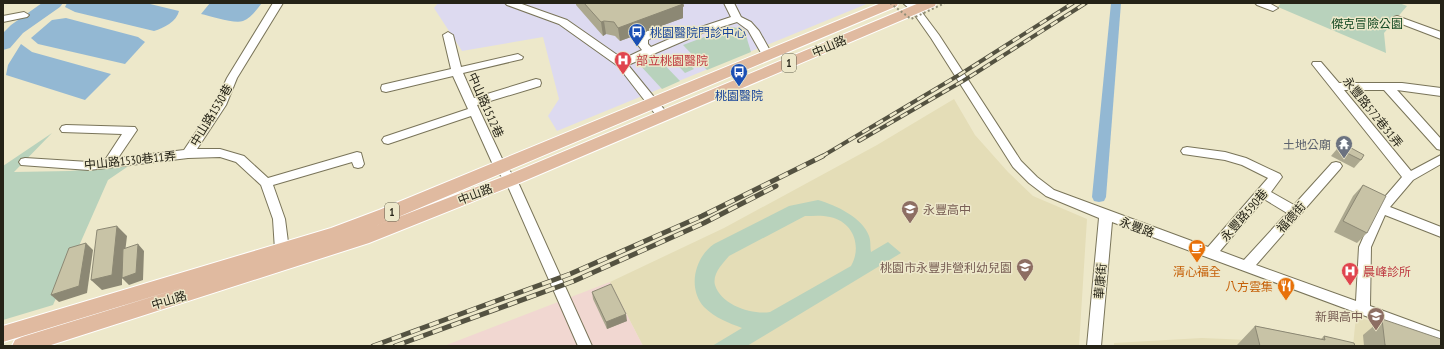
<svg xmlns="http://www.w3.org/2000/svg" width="1444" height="349" viewBox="0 0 1444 349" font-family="'PT Sans Narrow','Noto Sans TC',sans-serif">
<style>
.built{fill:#e4ddb7}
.industrial{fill:#f1d7d1}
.medical{fill:#dddaf0}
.green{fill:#b8d2bc;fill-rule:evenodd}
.water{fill:#93b8d3}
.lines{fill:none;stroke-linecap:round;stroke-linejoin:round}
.canal{fill:#93b8d3;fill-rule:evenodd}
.river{fill:#93b8d3;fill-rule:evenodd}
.minor-casing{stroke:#797459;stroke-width:2}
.major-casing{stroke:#fff;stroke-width:2}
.minor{fill:#fff;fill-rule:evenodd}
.major{fill:#e0baa0;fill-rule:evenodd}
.rail-far1-casing{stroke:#545241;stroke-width:4}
.rail-casing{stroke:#545241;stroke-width:5}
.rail-far1{stroke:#ede8ca;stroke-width:2.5;stroke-dasharray:8;stroke-linecap:butt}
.rail{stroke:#ede8ca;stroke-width:3.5;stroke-dasharray:10;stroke-linecap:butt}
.path-bridge{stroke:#928f79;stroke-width:2;stroke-dasharray:2 2.5;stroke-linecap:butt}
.wall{fill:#aca88f}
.shaded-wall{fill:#8c8874}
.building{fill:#c8c3a6;stroke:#8c8874}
.labels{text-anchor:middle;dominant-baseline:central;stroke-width:3;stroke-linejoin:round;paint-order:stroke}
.shield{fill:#ede8ca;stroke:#615e4d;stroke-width:1}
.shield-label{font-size:11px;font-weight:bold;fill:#252317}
.park-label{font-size:12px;fill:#124822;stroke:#ede8ca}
.transit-label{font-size:12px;fill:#164399;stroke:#ede8ca;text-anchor:start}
.street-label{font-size:12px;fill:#252317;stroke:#ede8ca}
.health-label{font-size:12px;fill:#be3a42;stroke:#ede8ca;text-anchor:start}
.worship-label{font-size:12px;fill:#5b616d;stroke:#ede8ca;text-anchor:end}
.education-label{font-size:12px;fill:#785e54;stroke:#ede8ca;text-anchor:end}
.food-label{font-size:12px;fill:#c56008;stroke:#ede8ca}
</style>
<rect width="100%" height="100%" fill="#ede8ca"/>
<g class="built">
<path d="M954 99 975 135 1008 172 1033 196 1087 219 1079 346H643L610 282 724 228 877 145Z"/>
<path d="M1356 316 1440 346H1353Z"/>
<path d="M1202 338 1297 342 1321 346H1114V343Z"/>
</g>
<path class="industrial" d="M610 282 643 346H444Z"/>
<path class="medical" d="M438 3H869L557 131 548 116 559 99 543 37 462 51 434 8Z"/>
<g class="green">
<path d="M1281 3H1399L1407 6 1384 33 1386 53 1278 7Z"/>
<path d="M731 27 744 29 751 52 707 70 683 45Z"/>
<path d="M679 54 694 69 685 73 670 57Z"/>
<path d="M656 56 680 81 662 89 638 63Z"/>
<path d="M52 133 14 172 70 171 130 165 108 180 53 305 3 320V166Z"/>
<path d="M818 200C836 205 863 218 869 236 871 241 870 247 871 252L888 242 901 253 747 346H712L742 328C729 323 715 318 704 307 687 288 695 257 714 244L789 206ZM805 216C813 216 822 215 830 217 854 222 862 247 851 266L770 312C752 315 721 305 715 285 712 274 723 263 729 256Z"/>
</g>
<g class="water">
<path d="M67 3H146L179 11C177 21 164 28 154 31L75 12 65 7Z"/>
<path d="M210 3H262C257 9 251 18 243 21 234 24 211 16 201 14Z"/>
<path d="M66 18 138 37 145 42 125 64 38 44 31 38 52 20Z"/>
<path d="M21 44 32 52 111 74 85 100 6 75 8 65Z"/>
</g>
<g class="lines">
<path class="canal" d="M1111 3H1121L1106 197 1104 201 1099 202 1094 201 1092 197Z"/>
<path class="river" d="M42 3H63L60 7 23 33 10 48 3 50V33L11 25Z"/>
<defs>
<g id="minor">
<path d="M273 3H283L237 78 226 105 197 149H220L244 156 268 178 357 152 361 153 364 164 362 167 358 168 354 167 352 162 273 185 285 219 289 250 287 254 282 255 277 254 275 250 273 219 261 185 236 162 220 157 188 158 89 170 21 165 19 162 21 159 25 158 89 162 105 160 122 134 62 132 60 129 62 126 66 125 135 127 137 130 118 158 184 150 215 104 227 78Z"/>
<path d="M505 3H519L567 20 623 59 642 50 638 45V39C648 25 669 24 683 33L731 17 724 3H734L741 17 751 22 759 31 773 56 768 59 764 58 748 30 737 22 702 33 628 65 667 113 669 116 667 119H659L618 66 559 24 507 5ZM663 33 674 37 651 47 648 44V40L656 35Z"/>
<path d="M903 3H914L918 7 939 35 1021 161 1037 177 1054 190 1208 247 1268 178 1242 165 1225 160 1183 154 1181 151 1183 148 1187 147 1225 152 1246 158 1280 174 1282 177 1271 192 1294 205 1332 163 1336 162 1340 163 1342 166 1340 169 1256 265 1356 301 1359 247 1377 206 1402 177 1312 64 1313 62H1321L1339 83H1402L1441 88V96L1397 90 1441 139V150L1437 149 1384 90H1344L1411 171 1441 155V164L1413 180 1390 207 1441 227V237L1385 215 1371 247 1370 306 1441 332V344L1112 222 1101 346H1087L1099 218 1046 196 1029 183 1013 167 931 38 912 11ZM1264 199 1287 213 1244 260 1220 251Z"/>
<path d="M1255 3H1269L1278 8 1273 11 1257 5Z"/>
<path d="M24 12 29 15 27 17 3 22V16Z"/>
<path d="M1397 16 1441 32V39L1394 21 1392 19 1394 17Z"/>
<path d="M448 32 453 35 461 67 518 54 523 57 522 59 463 73 474 98 536 79 540 80 541 83 540 86 477 105 505 165 517 180 592 346H578L506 182 494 167 471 116 388 144 384 143 382 140 384 137 468 109 453 76 386 92 382 91 381 88 382 85 386 84 451 69 443 35Z"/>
</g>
<path id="major" d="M881 3H898L897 6 391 220 352 235 505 176 919 3H936L935 6 517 184 369 243 48 346H12L15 340 22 337 187 286 3 342V326L331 228 379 210Z"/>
</defs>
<use href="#minor" class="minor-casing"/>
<use href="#major" class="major-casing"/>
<use href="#minor" class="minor"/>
<use href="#major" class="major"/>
<defs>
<g id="rail-far1">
<path d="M859 141 963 81 1086 3"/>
<path d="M821 157 959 75 1073 3"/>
</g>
<g id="rail">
<path d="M373 346 570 274 702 216 823 156"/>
<path d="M395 346 574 281 704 223 776 186"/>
</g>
</defs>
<use href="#rail-far1" class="rail-far1-casing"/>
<use href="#rail" class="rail-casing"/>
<use href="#rail-far1" class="rail-far1"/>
<use href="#rail" class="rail"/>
<path class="path-bridge" d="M890 3 911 19 945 3"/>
</g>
<g class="wall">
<path d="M576 3H683L684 6 683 7V18L620 41 615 36 606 34 603 36 576 5Z"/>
<path d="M1342 143 1361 160 1354 168 1331 156Z"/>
<path d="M1363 185 1367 233 1357 243 1334 232 1353 196Z"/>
<path d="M592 292 627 321 607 329 593 299Z"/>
<path d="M1382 319 1441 346H1364L1363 335Z"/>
<path d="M1255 326 1321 339 1324 336 1355 346H1237V345Z"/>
</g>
<g class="shaded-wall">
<path d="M678 3H683L684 6 683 7V18L620 41 618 28Z"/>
<path d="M604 21 606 34 603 36 601 22Z"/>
<path d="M117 226 127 236 122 278 138 244 144 251 143 280 129 285 122 278V285L102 290 91 280Z"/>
<path d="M86 243 93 250 87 293 59 302 51 295Z"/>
<path d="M626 314 627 321 607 329 606 322Z"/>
</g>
<g class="building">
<path d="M584 3H682L683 4 618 28 614 22 604 21 601 22Z"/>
<path d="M1342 143 1364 155 1361 160 1337 148Z"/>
<path d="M1363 185 1386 196 1367 233 1343 221Z"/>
<path d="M117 226 112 275 91 280 97 230Z"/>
<path d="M86 243 79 286 51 295 69 248Z"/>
<path d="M138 244 136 273 122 278 123 249Z"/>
<path d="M611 284 626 314 606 322 592 292Z"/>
<path d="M1382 319 1441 339V346H1388L1385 345Z"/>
<path d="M1255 326 1325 340 1324 336 1354 343 1355 346H1260Z"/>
</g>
<defs>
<symbol id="bus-pin" viewBox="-11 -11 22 30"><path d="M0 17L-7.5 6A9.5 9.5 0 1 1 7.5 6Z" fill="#1a4fb4" stroke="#ede8ca"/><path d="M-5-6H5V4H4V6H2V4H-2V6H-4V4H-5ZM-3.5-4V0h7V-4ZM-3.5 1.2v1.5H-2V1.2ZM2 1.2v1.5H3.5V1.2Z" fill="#fff"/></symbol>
<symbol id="hospital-pin" viewBox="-11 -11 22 30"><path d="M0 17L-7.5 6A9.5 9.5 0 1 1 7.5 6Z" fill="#e0444e" stroke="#ede8ca"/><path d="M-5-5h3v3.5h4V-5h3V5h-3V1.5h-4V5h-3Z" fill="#fff"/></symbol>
<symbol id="temple-pin" viewBox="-11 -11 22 30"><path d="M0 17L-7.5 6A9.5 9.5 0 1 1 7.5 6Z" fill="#6b7280" stroke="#ede8ca"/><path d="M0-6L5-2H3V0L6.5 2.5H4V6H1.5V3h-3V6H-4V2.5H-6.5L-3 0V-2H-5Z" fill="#fff"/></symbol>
<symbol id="school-pin" viewBox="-11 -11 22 30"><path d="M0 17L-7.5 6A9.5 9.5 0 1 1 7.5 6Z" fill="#8d6e63" stroke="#ede8ca"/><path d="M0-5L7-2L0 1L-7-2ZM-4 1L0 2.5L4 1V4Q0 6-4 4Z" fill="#fff"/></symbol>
<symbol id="cafe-pin" viewBox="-11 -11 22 30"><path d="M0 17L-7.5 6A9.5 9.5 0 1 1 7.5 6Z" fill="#e8710a" stroke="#ede8ca"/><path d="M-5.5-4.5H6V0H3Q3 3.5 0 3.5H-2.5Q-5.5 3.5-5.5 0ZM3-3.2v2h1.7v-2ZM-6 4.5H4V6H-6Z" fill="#fff"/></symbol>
<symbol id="restaurant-pin" viewBox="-11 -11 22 30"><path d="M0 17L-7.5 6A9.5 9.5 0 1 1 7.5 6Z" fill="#e8710a" stroke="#ede8ca"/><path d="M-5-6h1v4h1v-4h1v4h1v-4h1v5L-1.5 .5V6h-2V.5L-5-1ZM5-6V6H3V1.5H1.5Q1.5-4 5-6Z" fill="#fff"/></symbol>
</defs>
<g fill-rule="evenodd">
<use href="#bus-pin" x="627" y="22" width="20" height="27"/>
<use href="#hospital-pin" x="613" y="50" width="20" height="27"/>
<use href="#bus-pin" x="729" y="62" width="20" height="27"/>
<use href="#temple-pin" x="1334" y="134" width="20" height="27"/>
<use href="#school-pin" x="900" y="199" width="20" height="27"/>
<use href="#cafe-pin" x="1187" y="238" width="20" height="27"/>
<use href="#school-pin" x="1015" y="257" width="20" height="27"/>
<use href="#hospital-pin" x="1340" y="261" width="20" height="27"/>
<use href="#restaurant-pin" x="1276" y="276" width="20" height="27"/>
<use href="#school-pin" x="1366" y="306" width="20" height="27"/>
</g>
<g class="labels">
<g class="shield">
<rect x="782" y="54" width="14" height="18" rx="3"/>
<rect x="385" y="203" width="14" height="18" rx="3"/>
</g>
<g class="shield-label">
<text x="789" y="63">1</text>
<text x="392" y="212">1</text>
</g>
<g class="park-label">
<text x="1367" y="23">傑克冒險公園</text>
</g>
<g class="transit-label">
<text x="650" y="32">桃園醫院門診中心</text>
<text x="739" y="95" text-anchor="middle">桃園醫院</text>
</g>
<g class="street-label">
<text transform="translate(829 46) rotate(-23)">中山路</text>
<text transform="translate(486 105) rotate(66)">中山路1512巷</text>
<text transform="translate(1373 112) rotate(51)">永豐路572巷31弄</text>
<text transform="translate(211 115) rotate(-59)">中山路1530巷</text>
<text transform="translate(130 160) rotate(-6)">中山路1530巷11弄</text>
<text transform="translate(475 194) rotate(-21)">中山路</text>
<text transform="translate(1244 215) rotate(-49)">永豐路590巷</text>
<text transform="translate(1291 217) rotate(-48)">福德街</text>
<text transform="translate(1137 227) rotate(20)">永豐路</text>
<text transform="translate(1100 281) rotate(-85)">華康街</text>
<text transform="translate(169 300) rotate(-17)">中山路</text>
</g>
<g class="health-label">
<text x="636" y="60">部立桃園醫院</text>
<text x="1363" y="271">晨峰診所</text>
</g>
<g class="worship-label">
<text x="1331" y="144">土地公廟</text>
</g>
<g class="education-label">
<text x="923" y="209" text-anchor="start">永豐高中</text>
<text x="1012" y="267">桃園市永豐非營利幼兒園</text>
<text x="1363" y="316">新興高中</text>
</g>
<g class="food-label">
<text x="1197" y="271">清心福全</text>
<text x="1273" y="286" text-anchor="end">八方雲集</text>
</g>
</g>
<rect width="1444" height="349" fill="none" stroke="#252317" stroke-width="8"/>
</svg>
